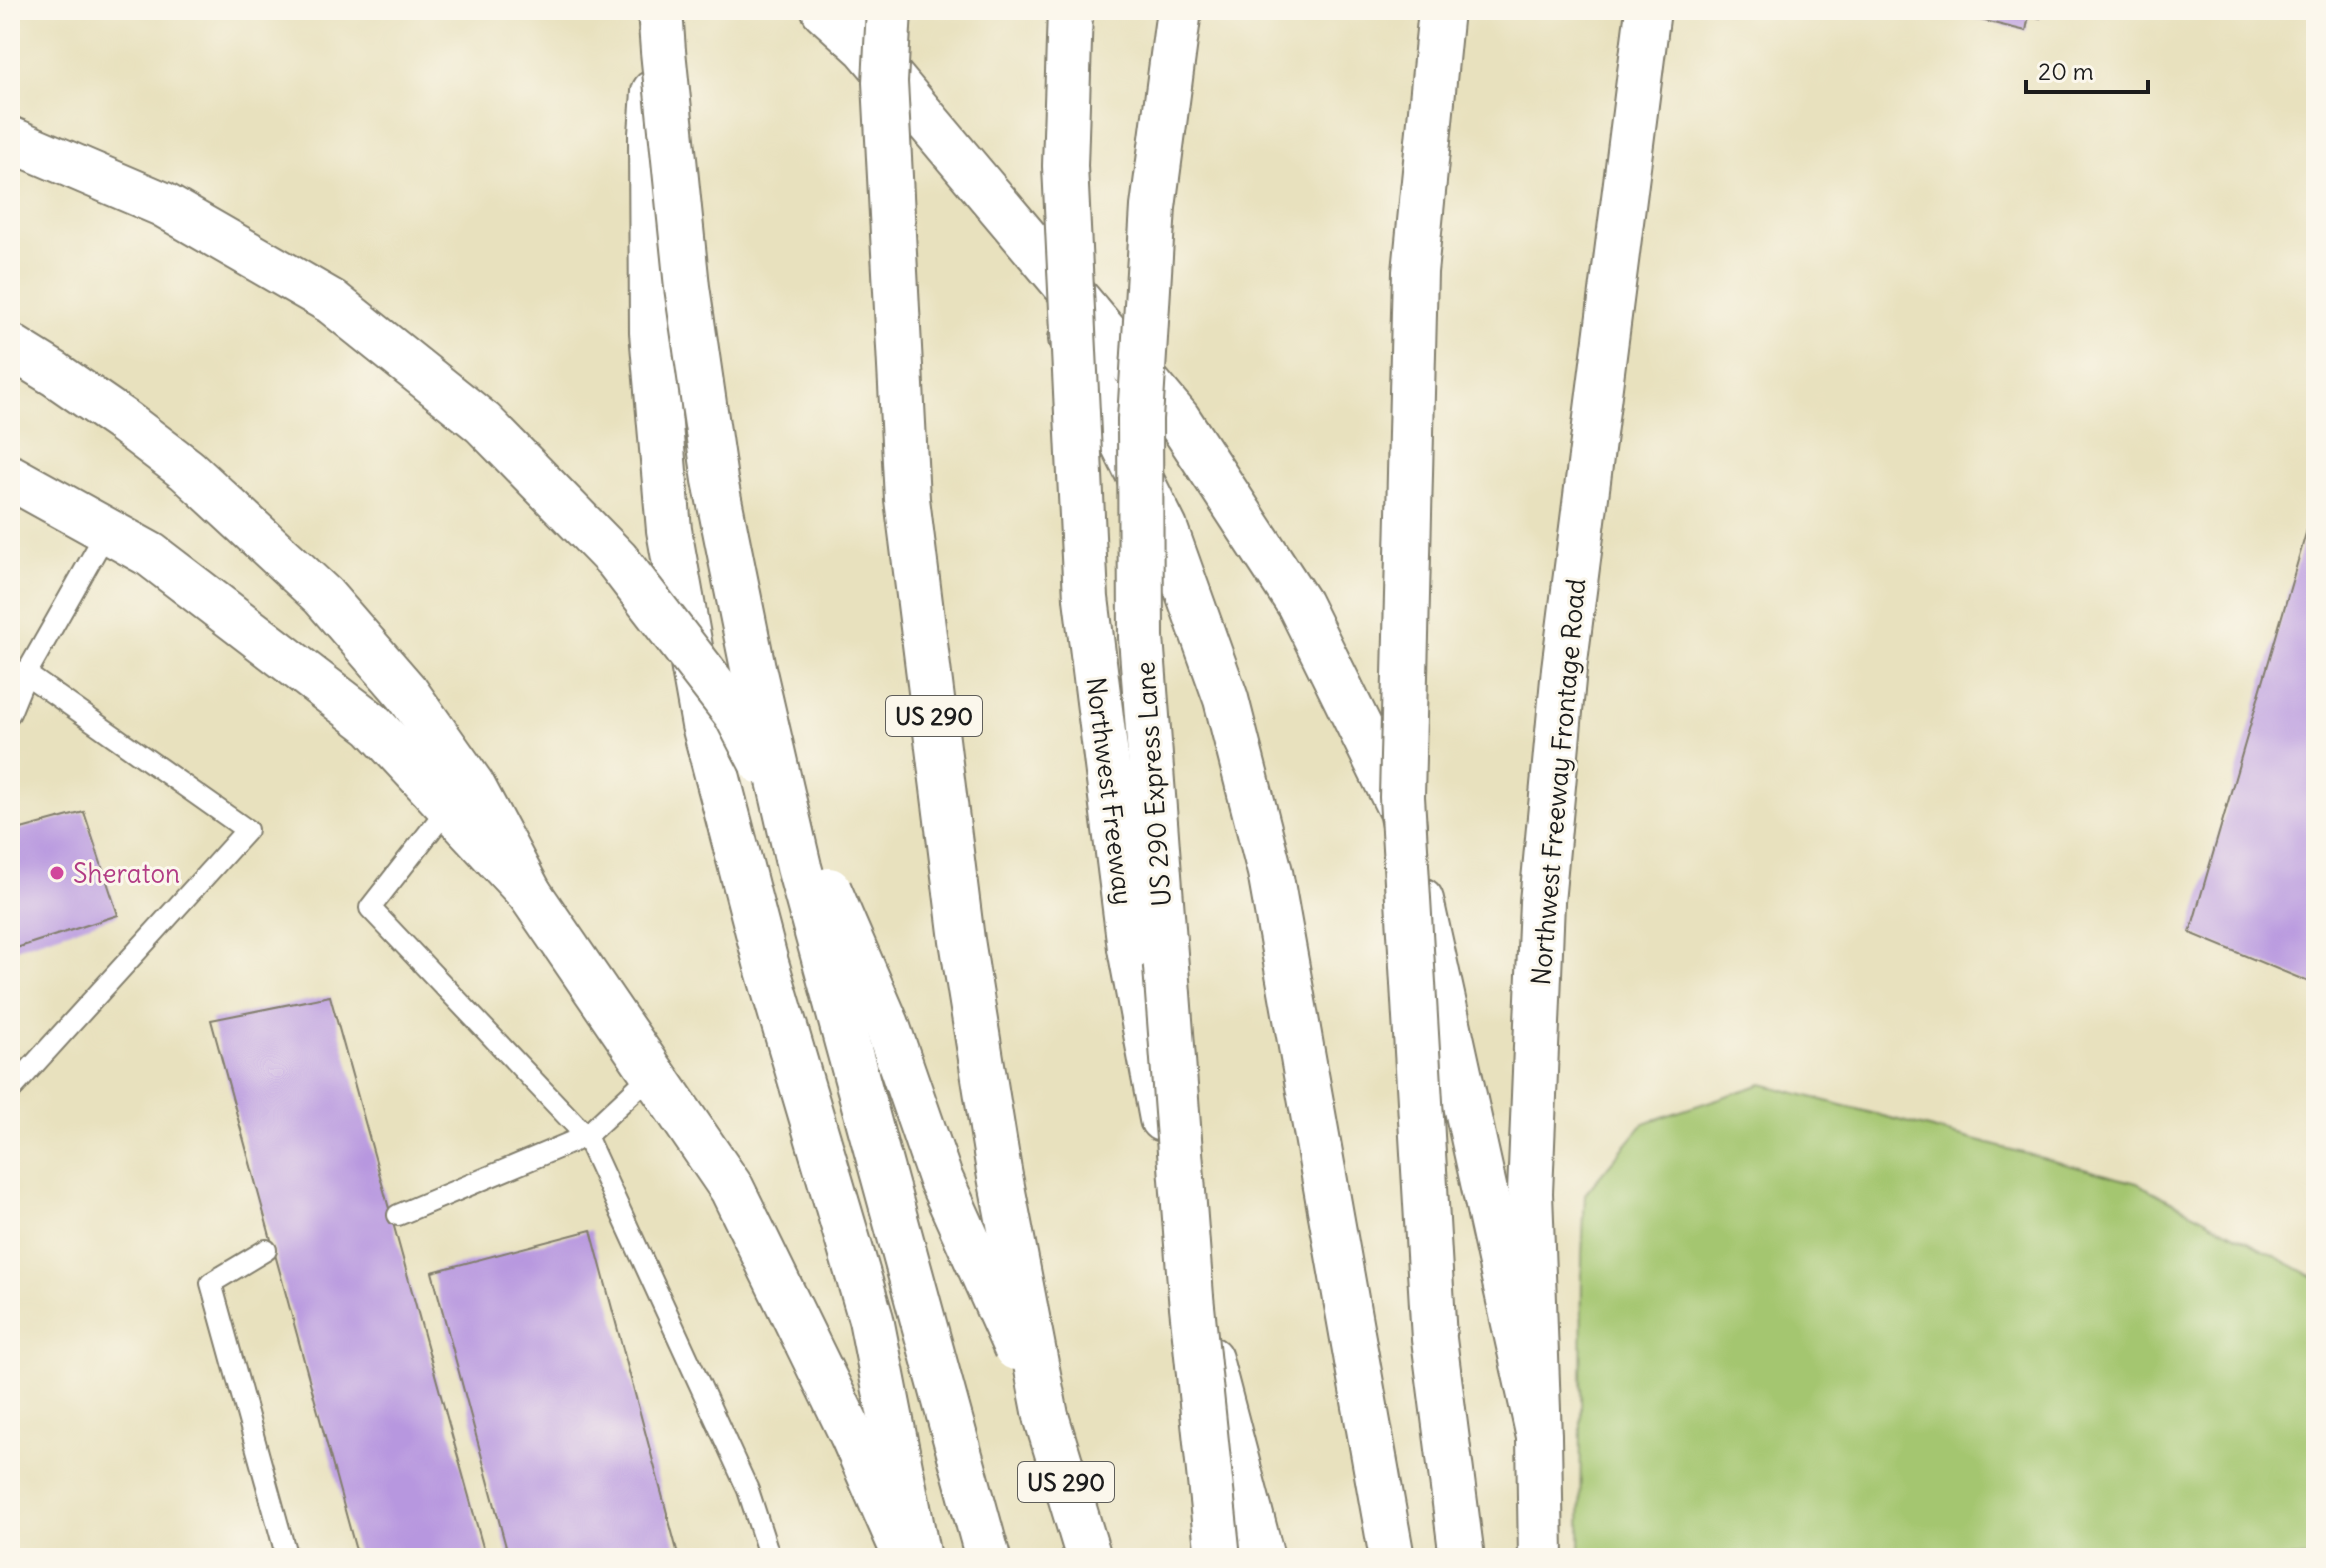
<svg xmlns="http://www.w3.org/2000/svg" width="2326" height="1568" viewBox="0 0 2326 1568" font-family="Delius,sans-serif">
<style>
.green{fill:#a4c66f;stroke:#607146;stroke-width:2}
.building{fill:#b797df}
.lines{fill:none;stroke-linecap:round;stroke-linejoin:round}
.lane-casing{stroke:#827e6d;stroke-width:24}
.secondary-casing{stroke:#827e6d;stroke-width:48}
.highway-casing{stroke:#827e6d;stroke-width:48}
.lane{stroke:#fff;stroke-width:20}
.secondary{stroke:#fff;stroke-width:44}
.highway{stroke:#fff;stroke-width:44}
.highway-bridge-casing{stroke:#827e6d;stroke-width:48;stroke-linecap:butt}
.highway-bridge{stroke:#fff;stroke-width:44}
.hotel-dot{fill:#d1479c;stroke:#fbf7ec;stroke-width:3}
.labels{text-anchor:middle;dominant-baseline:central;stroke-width:6;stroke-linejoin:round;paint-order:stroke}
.shield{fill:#fbf7ec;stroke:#5f5e5a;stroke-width:2}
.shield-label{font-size:24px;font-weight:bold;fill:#1c1c1c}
.street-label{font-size:26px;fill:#1c1c1c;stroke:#fbf7ec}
.hotel-label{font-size:26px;fill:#b23c85;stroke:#fbf7ec;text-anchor:start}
</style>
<rect width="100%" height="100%" fill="#fbf7ec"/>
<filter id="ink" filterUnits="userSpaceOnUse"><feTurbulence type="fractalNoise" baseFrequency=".0125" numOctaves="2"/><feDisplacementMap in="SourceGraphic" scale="16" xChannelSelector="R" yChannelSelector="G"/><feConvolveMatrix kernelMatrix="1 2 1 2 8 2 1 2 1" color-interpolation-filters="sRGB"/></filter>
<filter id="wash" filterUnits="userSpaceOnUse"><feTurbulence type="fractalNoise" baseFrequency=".006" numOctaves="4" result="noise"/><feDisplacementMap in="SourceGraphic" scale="32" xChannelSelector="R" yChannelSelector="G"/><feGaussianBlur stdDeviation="1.8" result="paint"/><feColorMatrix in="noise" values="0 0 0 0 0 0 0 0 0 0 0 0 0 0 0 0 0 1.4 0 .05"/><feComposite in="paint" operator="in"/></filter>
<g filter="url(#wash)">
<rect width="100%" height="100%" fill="#e8e1be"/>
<path class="green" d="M1762 1084 2137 1183 2316 1278V1558H1580L1582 1256 1585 1194 1644 1123Z"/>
<g id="blocks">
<g class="building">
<path d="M1940 10H2042L2040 18 2029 15 2026 31Z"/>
<path d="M2315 502H2316V985L2190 933Z"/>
<path d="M84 812 118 915 10 950V832Z"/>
<path d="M330 996 486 1558H358L211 1020Z"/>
<path d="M591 1230 679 1558H509L432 1272Z"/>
</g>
</g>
</g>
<g filter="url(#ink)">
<use href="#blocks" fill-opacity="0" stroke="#827e6d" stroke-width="2"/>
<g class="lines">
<defs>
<g id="lane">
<path d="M10 669 26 674 10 713"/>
<path d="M653 1073 586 1136 748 1490 770 1558"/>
<path d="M10 1091 247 830 26 674 107 531"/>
<path d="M398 1215 586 1136 370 908 449 807"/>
<path d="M266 1250 211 1283 287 1558"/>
</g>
<g id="secondary">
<path d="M10 477 151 555 373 725 530 894 732 1189 852 1435 906 1558"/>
<path d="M1541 1558 1539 1437 1530 1193 1542 902 1564 669 1648 10"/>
</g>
<g id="highway">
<path d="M824 10 866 48 1178 419 1299 604 1401 811 1404 825"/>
<path d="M654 92 651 134 652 332 669 530 704 725 766 963 871 1319 918 1558"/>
<path d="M10 139 162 204 332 302"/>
<path d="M1071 339 1165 528 1226 699 1270 872 1392 1558"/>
<path d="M10 346 55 374 123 421 187 470 323 596 407 693 472 785 530 894"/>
<path d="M1421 900 1539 1437"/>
<path d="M1130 948 1162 1119"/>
<path d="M1210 1359 1262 1558"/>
<path d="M1046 1416 1089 1558"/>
</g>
</defs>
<use href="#lane" class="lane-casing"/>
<use href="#secondary" class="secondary-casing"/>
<use href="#highway" class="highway-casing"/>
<use href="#lane" class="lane"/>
<use href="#secondary" class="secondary"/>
<use href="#highway" class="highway"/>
<defs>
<g id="highway-bridge">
<path d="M660 10 663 51 687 287 715 480 753 668 799 867 988 1558"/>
<path d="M889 10 885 82 907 499 962 940 999 1171 1046 1416"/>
<path d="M1070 10 1065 166 1086 598 1130 948"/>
<path d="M1179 10 1153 207 1140 419 1141 637 1191 1297 1218 1558"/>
<path d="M1441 10 1415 272 1402 797 1434 1339 1462 1558"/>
<path d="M332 302 483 423 617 560 736 714 761 762"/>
<path d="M829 890 887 1025 940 1178 1016 1348"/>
</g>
</defs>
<use href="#highway-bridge" class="highway-bridge-casing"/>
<use href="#highway-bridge" class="highway-bridge"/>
</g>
</g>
<circle class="hotel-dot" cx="57" cy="873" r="8"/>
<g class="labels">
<g class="shield">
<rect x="886" y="696" width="96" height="40" rx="6"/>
<rect x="1018" y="1462" width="96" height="40" rx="6"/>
</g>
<g class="shield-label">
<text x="934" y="716">US 290</text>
<text x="1066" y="1482">US 290</text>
</g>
<g class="street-label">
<text transform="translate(1558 782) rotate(-85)">Northwest Freeway Frontage Road</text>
<text transform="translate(1153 784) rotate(-94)">US 290 Express Lane</text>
<text transform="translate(1110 791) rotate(83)">Northwest Freeway</text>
</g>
<g class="hotel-label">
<text x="73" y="873">Sheraton</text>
</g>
</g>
<rect width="2326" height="1568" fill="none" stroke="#fbf7ec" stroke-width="40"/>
<path d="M2026 80v12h122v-12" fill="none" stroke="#1c1c1c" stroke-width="4"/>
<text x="2038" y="80" font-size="24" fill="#1c1c1c" stroke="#fbf7ec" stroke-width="6" paint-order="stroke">20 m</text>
</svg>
